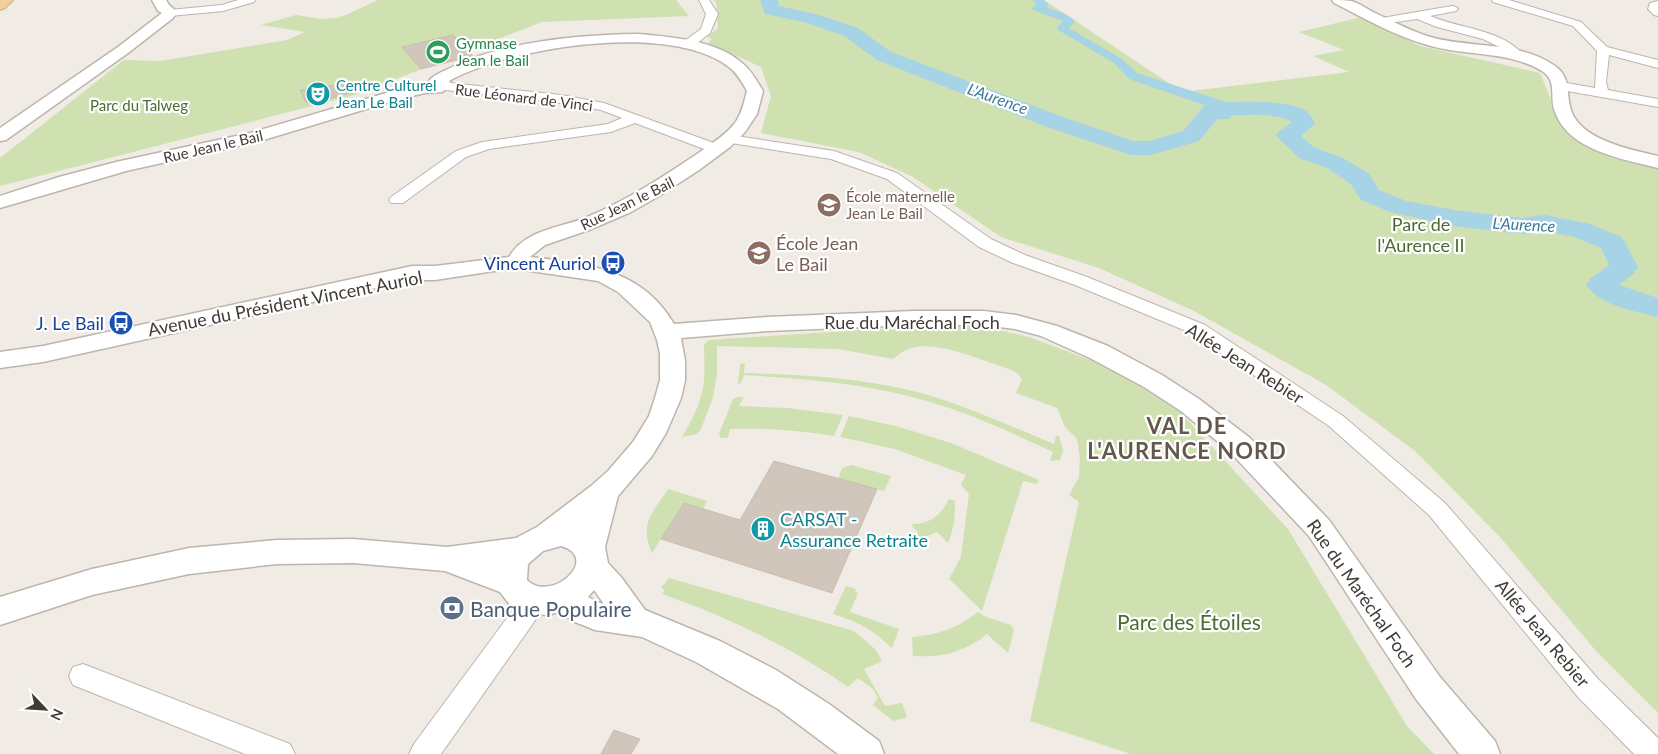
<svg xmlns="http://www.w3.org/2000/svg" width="1658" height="754" viewBox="0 0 1658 754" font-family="Lato,sans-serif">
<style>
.green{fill:#cfe0b1}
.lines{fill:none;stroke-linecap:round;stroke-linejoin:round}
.stream{stroke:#a7d3e6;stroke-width:3}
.canal{fill:#a7d3e6;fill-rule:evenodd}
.river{fill:#a7d3e6;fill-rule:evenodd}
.building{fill:#d0c6bb;stroke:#cabdaf}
.minor-casing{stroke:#bdb5ab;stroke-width:2}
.tertiary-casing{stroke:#bdb5ab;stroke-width:3}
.primary-casing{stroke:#d4ab6e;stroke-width:2}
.minor{fill:#fff;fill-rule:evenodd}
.tertiary{fill:#fff;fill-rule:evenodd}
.primary{fill:#f2d09b;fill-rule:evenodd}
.labels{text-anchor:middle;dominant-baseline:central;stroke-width:4.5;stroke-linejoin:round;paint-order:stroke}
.far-leisure-label{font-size:15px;fill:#27864d;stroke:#fff;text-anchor:start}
.far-culture-label{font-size:15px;fill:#0d838f;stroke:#fff;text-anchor:start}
.far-street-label{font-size:15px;fill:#413b35;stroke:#fff}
.far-park-label{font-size:15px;fill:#4c6b30;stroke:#fff}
.far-education-label{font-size:15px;fill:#785e54;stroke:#fff;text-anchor:start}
.far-water-label{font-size:16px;font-style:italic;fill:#3a7a98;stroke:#fff}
.park-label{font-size:18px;fill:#4c6b30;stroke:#fff}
.education-label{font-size:18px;fill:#785e54;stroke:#fff;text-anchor:start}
.transit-label{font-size:18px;fill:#164399;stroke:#fff;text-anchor:end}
.street-label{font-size:18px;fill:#413b35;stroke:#fff}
.culture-label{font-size:18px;fill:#0d838f;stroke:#fff;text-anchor:start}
.near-service-label{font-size:21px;fill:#4e5e75;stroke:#fff;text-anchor:start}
.near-park-label{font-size:21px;fill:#4c6b30;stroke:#fff}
.district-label{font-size:22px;font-weight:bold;letter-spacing:1px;fill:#63584d;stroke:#fff}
</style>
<rect width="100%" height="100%" fill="#f0ebe4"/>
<g class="green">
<path d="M378 0H676L689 16 542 22 355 95 0 186V158L124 60 160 61 287 40 305 32 261 25 296 15 321 19 337 18 348 14Z"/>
<path d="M713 0H1040L1053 6 1182 92 1349 72 1313 56 1344 50 1299 32 1362 17 1420 46 1540 73 1563 129 1627 160 1658 167V713L1596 651 1500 537 1415 451 1326 385 1194 311 1099 268 1001 237 913 177 859 152 761 133 771 96 761 67 708 43 712 39 707 37 718 28 716 2Z"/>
<path d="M936 325 989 328 1029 337 1109 367 1179 411 1288 529 1407 726 1434 754H1131L1030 721 1079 502 1069 495 1079 477 1080 458 1077 439 1065 427 1057 408 1016 393 1022 380 1019 375 1012 370C985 362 932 337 906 350 901 352 897 356 893 359L838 349 717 346V375L713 397 701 429 697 434 682 437C693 419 702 401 704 380 705 368 704 356 704 344L709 340Z"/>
<path d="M745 363 744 373C812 375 879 379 944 400 981 413 1018 429 1054 444L1056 436H1059L1063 451 1060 460 1050 461 1053 452C1016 435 979 417 940 405 876 384 810 379 744 375L741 383 738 384 740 364Z"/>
<path d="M738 397H744L739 406 787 408 843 415 834 436C799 430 765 428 730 429L728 438H721L719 434 733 399Z"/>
<path d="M849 416 896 426 951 443 1039 480 1037 484 1023 481 982 611 949 579 961 557 969 494 961 485 966 475 895 449 840 437Z"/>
<path d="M851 465 891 476 884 491 838 479 842 468Z"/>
<path d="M668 489 707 501 703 509 684 503 652 553C639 523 652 514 668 489Z"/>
<path d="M949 499 955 501C955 516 954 529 948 543L937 532 915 541 918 532 913 528 912 524C931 524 941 515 949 499Z"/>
<path d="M669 578 854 631 876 650 882 661 864 669 885 706 902 703 907 717 893 721 873 705 878 698 873 689 858 678 848 687C792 647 727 617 662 594L665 590 661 588Z"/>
<path d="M846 586 856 589 855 592 858 593 850 612 899 629 892 648C871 628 860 623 833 614Z"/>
<path d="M978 612 986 617 1011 625 1014 630 1008 653 987 634C965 652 942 658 913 656L912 637C937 635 958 628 978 612Z"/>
</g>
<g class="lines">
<g class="stream">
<path d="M1244 114 1252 110"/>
<path d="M1205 119 1229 117"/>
</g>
<path class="canal" d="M1032 0H1044L1049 4 1046 7C1056 11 1067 13 1075 21L1069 28 1122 59 1137 73 1235 105 1237 108 1231 112 1207 106 1129 79 1114 63 1058 30 1057 28 1063 21 1033 10 1032 8 1037 4Z"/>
<path class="river" d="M760 0H778L779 6 819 15 858 28 891 52 1063 117 1133 141H1150L1183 131 1205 105 1213 103C1235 101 1288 99 1306 111 1310 114 1313 119 1315 124L1301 136 1315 148 1343 158 1369 174 1379 190 1406 201 1454 210 1522 218 1545 215 1590 224 1622 237 1638 267 1634 273 1619 285 1658 298V317C1635 311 1600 306 1586 285L1590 279 1609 265 1601 248 1574 237 1545 231 1522 234 1454 226 1390 212 1361 200 1351 184 1327 168 1299 158 1276 136 1279 131 1292 122C1277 112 1238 115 1220 116L1199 141 1151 155H1131L1047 127 877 60 844 36 808 23 765 14Z"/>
</g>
<g class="building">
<path d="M453 35 473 56 421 69 402 47Z"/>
<path d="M353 83 355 92 313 103 306 102 300 90Z"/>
<path d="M774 461 877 489 832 593 661 539 684 503 740 520Z"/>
<path d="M614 730 640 739 631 754H601Z"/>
</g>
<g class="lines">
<defs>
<g id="minor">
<path d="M238 0H255L254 2 223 11 170 16 164 13 170 10 222 5Z"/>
<path d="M699 0H709L718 14 710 33 691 48H683L681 45 683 42 701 29 706 14Z"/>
<path d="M1492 0H1509L1581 22 1607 47 1658 60V68L1609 55 1606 82 1608 90 1658 99V107L1556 89 1555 86 1556 83 1561 82 1595 88 1597 51 1573 26 1493 2Z"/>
<path d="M1658 1V16L1654 15 1648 9 1650 3Z"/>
<path d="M1452 6 1456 7 1458 9 1456 11 1430 16C1460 29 1504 29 1525 57L1523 60H1515L1501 48 1483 39 1437 27 1417 19 1382 24 1376 21 1382 18Z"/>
<path d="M442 82 561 95 604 103 722 146 724 149 722 152H712L635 123 611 132 489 149 466 157 403 203H391L389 200 391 197 456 151 482 142 608 124 622 118 601 110 561 103 437 89 436 86 437 83Z"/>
<path d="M730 135 834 151 897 173 991 239 1025 255 1087 277 1205 325 1343 416 1445 503 1598 679 1658 738V754H1634L1578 697 1429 515 1329 426 1191 333 1075 285 1013 263 979 247 887 179 831 159 725 142 723 139 725 136Z"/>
<path d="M533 589 542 592 546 600 534 622 441 754H409L414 744 516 606 524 592Z"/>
<path d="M83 664 290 744 295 754H245L73 685 69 676 73 667Z"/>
</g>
<g id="tertiary">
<path d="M152 0H166L169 5 177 12 173 18 128 53 6 140 0 141V128L118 47 162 13 158 11Z"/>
<path d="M1332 0C1338 0 1346 0 1351 1 1359 3 1367 9 1375 13 1392 21 1409 30 1427 36 1468 49 1518 40 1555 66 1571 77 1566 94 1571 110 1580 140 1632 150 1658 156V168C1623 159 1569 151 1555 112 1549 98 1558 81 1542 71 1509 51 1467 56 1431 46 1397 37 1366 19 1334 3Z"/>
<path d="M638 34C670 37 717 40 742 63 751 70 757 81 763 91L757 114 745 132 730 147 699 170 659 196 631 212 589 230 545 245 530 257C588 264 642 269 674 324L767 317 914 311H984L1016 315 1057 326 1108 346 1162 375 1199 399 1250 438 1329 520 1440 677 1495 741 1500 754H1459L1416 699 1309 536 1230 452 1181 411 1144 387 1090 358 1041 336 1015 329 984 325H914L767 331 681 338 685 361V380L681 398 666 433 652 456 618 496 605 547 608 563 621 577 645 610 720 641 776 670 829 704 879 741 884 754H838L778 709 696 662 642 637 595 630 575 622 558 612 548 615 531 614 520 610 510 605 500 592 445 571 353 563 277 564 189 574 92 595 0 625V597L92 569 189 548 277 540 353 539 447 547 516 538 537 527 591 486 608 471 633 442 649 416 655 398 660 380V354L657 340 650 322 618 292 598 281 517 269 494 271 435 280H412L43 362 0 368V352L43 346 412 266H435L509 257C525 230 558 228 585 218 626 201 663 177 700 152 712 143 726 135 735 123 742 113 744 102 747 91 742 82 737 73 729 67 670 21 510 47 449 81L452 85 442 92 425 93 403 98 260 141 126 171 0 208V196L59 177 116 162 250 133 393 91 425 83 431 84 429 81C433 75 442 72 448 69 504 41 577 35 638 34ZM561 546C602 558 551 604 527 580L528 564 543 551ZM594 590 604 604 597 602 588 597Z"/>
</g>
<path id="primary" d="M0 0H13L5 8 0 10Z"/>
</defs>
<use href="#minor" class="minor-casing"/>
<use href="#tertiary" class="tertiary-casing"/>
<use href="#primary" class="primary-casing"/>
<use href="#minor" class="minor"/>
<use href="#tertiary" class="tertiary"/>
<use href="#primary" class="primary"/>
</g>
<defs>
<symbol id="stadium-disc" viewBox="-11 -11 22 22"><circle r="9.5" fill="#2e9e5b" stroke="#fff"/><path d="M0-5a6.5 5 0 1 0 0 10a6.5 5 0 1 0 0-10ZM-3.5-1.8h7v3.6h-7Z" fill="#fff"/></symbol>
<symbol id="theatre-disc" viewBox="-11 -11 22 22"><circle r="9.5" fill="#0f9aa8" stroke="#fff"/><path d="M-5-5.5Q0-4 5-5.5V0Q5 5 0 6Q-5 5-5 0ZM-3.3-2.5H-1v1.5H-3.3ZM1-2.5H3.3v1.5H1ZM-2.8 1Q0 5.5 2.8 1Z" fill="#fff"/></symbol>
<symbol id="school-disc" viewBox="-11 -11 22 22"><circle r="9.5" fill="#8d6e63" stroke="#fff"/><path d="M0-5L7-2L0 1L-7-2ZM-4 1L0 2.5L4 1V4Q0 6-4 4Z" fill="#fff"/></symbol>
<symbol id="bus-disc" viewBox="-11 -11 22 22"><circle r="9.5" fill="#1a4fb4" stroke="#fff"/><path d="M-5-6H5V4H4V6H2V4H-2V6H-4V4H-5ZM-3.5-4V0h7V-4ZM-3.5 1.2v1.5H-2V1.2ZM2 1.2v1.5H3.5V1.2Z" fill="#fff"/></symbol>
<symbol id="building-disc" viewBox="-11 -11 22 22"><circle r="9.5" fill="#0f9aa8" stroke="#fff"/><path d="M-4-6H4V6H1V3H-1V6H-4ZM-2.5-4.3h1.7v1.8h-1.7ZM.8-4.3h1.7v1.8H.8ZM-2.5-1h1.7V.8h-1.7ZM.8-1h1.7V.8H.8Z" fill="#fff"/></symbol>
<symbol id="bank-disc" viewBox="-11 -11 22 22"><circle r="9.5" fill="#5c6f8a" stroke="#fff"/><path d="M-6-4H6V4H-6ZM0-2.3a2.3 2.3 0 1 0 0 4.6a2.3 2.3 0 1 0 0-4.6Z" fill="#fff"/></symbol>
</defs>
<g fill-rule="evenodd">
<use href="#stadium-disc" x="424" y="38" width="28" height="28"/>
<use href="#theatre-disc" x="304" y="80" width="28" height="28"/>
<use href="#school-disc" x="815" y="191" width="28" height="28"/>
<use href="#school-disc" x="745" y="239" width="28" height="28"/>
<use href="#bus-disc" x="599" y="249" width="28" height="28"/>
<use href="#bus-disc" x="107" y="309" width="28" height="28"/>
<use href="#building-disc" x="749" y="515" width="28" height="28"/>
<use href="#bank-disc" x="438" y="594" width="28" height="28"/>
</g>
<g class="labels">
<g class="far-leisure-label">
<text x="456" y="43">Gymnase<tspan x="456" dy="17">Jean le Bail</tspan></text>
</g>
<g class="far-culture-label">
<text x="336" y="85">Centre Culturel<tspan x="336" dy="17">Jean Le Bail</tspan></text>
</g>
<g class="far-street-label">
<text transform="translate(524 97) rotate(7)">Rue Léonard de Vinci</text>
<text transform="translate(213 146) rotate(-13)">Rue Jean le Bail</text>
<text transform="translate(627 203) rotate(-26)">Rue Jean le Bail</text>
</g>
<g class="far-park-label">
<text x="139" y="105">Parc du Talweg</text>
</g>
<g class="far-education-label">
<text x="846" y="196">École maternelle<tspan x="846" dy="17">Jean Le Bail</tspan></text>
</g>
<g class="far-water-label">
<text transform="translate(998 98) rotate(20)">L'Aurence</text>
<text transform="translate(1524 224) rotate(3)">L'Aurence</text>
</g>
<g class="park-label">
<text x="1421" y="224">Parc de<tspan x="1421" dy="21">l'Aurence II</tspan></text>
</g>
<g class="education-label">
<text x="776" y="243">École Jean<tspan x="776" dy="21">Le Bail</tspan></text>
</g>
<g class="transit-label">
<text x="596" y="263">Vincent Auriol</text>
<text x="104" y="323">J. Le Bail</text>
</g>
<g class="street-label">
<text transform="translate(285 303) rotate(-11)">Avenue du Président Vincent Auriol</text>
<text x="912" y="322">Rue du Maréchal Foch</text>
<text transform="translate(1245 363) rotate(32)">Allée Jean Rebier</text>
<text transform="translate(1362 593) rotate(55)">Rue du Maréchal Foch</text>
<text transform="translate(1543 633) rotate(50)">Allée Jean Rebier</text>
</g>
<g class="culture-label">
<text x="780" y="519">CARSAT -<tspan x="780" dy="21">Assurance Retraite</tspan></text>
</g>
<g class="near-service-label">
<text x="470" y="608">Banque Populaire</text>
</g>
<g class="near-park-label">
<text x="1189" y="621">Parc des Étoiles</text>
</g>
<g class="district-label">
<text x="1187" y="425">VAL DE<tspan x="1187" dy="25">L'AURENCE NORD</tspan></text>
</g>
</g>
<g transform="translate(45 709) rotate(115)" stroke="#ffffff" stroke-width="4" paint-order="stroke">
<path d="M0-4L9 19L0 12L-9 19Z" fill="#413b35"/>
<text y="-8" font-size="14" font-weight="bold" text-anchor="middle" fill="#413b35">N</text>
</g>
</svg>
